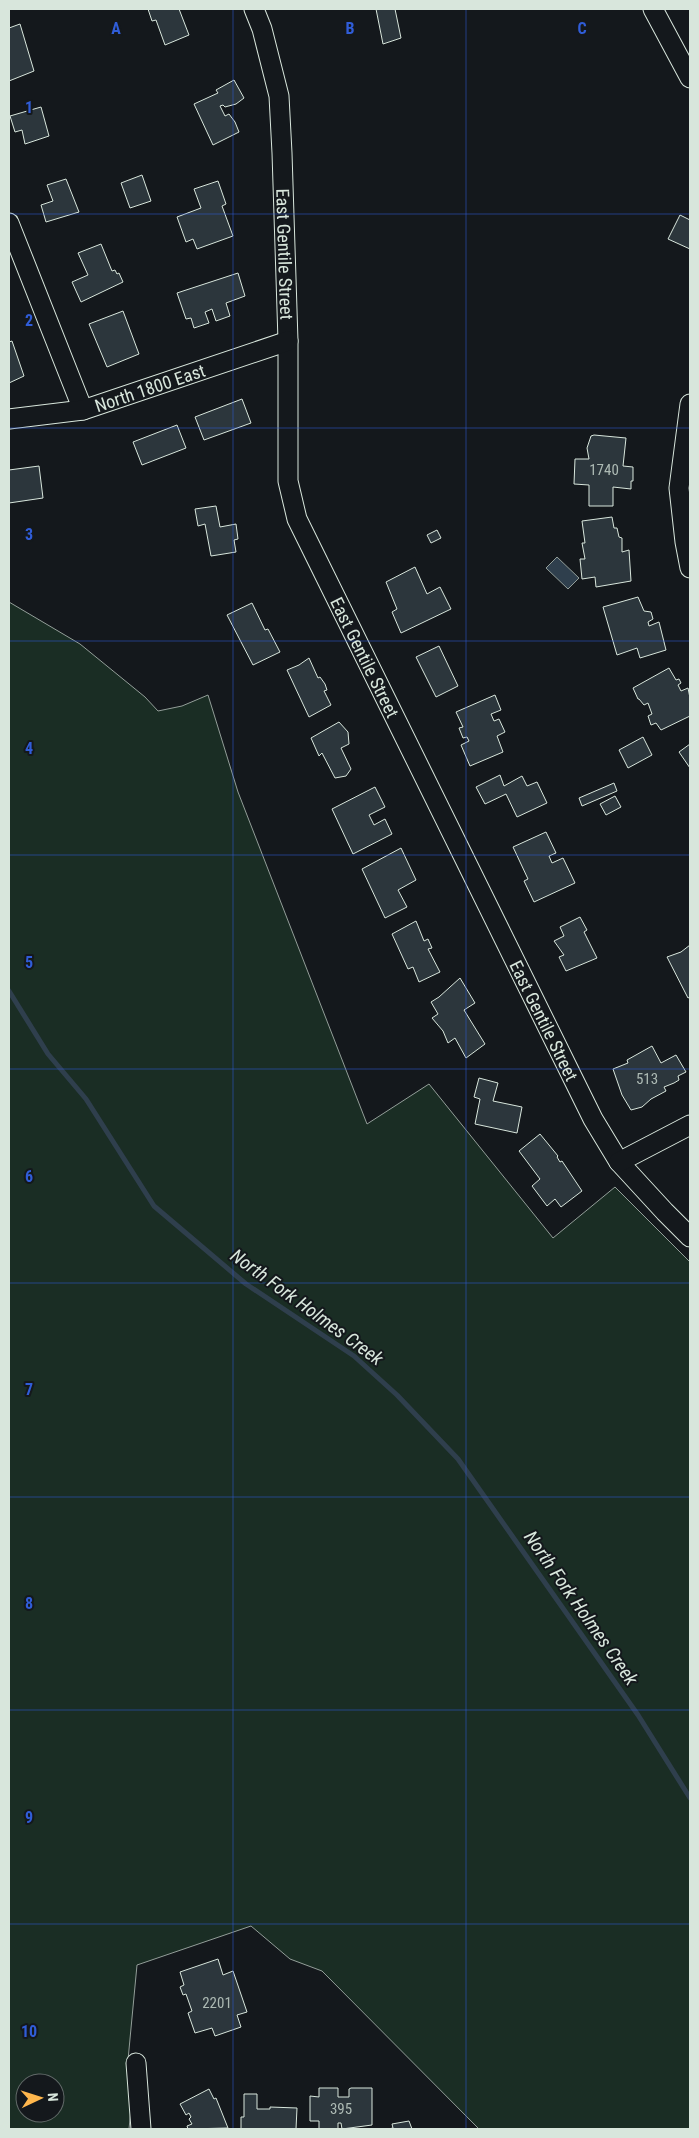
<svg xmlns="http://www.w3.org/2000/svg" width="699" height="2138" viewBox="0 0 699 2138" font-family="'Roboto Condensed',sans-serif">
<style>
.green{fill:#1a2d24;stroke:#939e99;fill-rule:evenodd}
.water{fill:#2f3f4d;stroke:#939e99}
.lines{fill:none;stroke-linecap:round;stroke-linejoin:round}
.stream{stroke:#2f3f4d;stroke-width:5}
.building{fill:#2c363c;stroke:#d8e6dc}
.minor-casing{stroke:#d8e6dc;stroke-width:21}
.minor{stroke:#14181c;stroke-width:19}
.grid{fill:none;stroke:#305dd8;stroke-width:1;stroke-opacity:0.55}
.labels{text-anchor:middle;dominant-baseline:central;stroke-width:4;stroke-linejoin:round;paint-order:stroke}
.number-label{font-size:15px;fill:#adbab4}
.street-label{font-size:18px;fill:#d8e6dc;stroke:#14181c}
.water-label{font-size:19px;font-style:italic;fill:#d8e6dc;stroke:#14181c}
.grid-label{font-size:16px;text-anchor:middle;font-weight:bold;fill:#305dd8;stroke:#14181c;stroke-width:4;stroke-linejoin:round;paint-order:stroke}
</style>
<rect width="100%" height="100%" fill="#14181c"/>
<path class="green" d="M9 602 80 644 145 697 158 711 182 706 208 695 238 792 367 1124 429 1084 553 1238 615 1187 690 1262V2129H479L322 1971 290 1959 251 1926 137 1965 128 2060 132 2099 129 2129H9ZM25 2083H55V2113H25Z"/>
<path class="water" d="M557 557 579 578 568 589 546 568Z"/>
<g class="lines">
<path class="stream" d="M9 991 48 1054 86 1099 154 1206 246 1284 354 1356 397 1395 458 1459 638 1715 690 1798"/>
</g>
<g class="building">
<path d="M148 9H181H179L189 35 165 45 156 20 152 21Z"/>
<path d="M376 9H395L401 38 383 44Z"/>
<path d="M20 24 34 71 9 81V28Z"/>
<path d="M234 80 244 98 236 104 225 107 223 105 220 106 225 116 229 114 235 122 239 132 213 145 194 104 218 93 216 90Z"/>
<path d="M41 107 49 136 25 144 22 130 15 132 10 116Z"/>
<path d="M142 175 151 201 130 208 121 183Z"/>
<path d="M66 179 79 212 46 222 41 205 53 201 47 185Z"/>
<path d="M218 181 226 204 222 206 233 236 197 249 193 239 186 242 177 217 201 208 194 189Z"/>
<path d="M680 215 690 220V249L668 239Z"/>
<path d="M101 244 112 271 115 270 117 274 119 273 123 282 81 302 72 282 88 275 78 253Z"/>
<path d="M238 273 245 296 226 303 230 316 216 321 212 309 205 312 209 323 194 328 191 318 186 319 177 293Z"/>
<path d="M123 311 139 354 107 367 89 324Z"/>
<path d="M12 341 24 376 9 383V342Z"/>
<path d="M242 399 251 423 204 440 195 417Z"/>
<path d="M177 425 186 448 142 465 133 442Z"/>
<path d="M594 435 626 438 623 466 633 467V481H631V489L613 487V506H589V485L574 484 575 459H589L587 448 591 436Z"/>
<path d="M39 466 43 498 9 503V470Z"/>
<path d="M216 506 220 527 236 524 238 539 234 540 236 552 211 556 205 524 198 526 195 509Z"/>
<path d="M612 517 614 528H617L619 537 622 538V552L629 550 631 581 596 587 595 577 582 579 580 559H585L582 543H585L582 521Z"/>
<path d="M437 530 441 538 431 543 427 535Z"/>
<path d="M415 567 427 594 440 587 451 609 401 633 392 612 397 609 386 582Z"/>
<path d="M638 597 644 611 651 612 653 619 648 622 649 626 659 622 666 650 640 658 637 648 617 655 603 607Z"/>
<path d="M252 603 265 630 268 629 280 652 253 665 227 615Z"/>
<path d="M439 646 458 686 436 697 416 657Z"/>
<path d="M309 658 318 678 320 677 325 684 327 690 324 691 331 705 309 717 287 670 299 665Z"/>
<path d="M669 668 676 680 679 679 681 683 678 685 681 691 688 688 690 698V716L661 730 656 723 651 725 648 716 652 714 648 703 644 705 639 699H638L633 688Z"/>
<path d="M495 695 501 710 491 714 494 721 499 719 505 732 497 736 503 752 470 766 461 745 469 741 467 737 463 738 459 728 463 727 456 712Z"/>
<path d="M339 722 348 732 349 744 341 748 351 769 346 776 335 778 322 753 319 756 311 738Z"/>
<path d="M643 737 652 755 628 768 619 750Z"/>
<path d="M690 744V768L679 752Z"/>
<path d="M500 775 504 786 522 776 527 786 537 782 547 803 517 817 506 794 485 804 476 787Z"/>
<path d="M614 783 617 791 582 806 579 798Z"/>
<path d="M375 787 385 807 369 815 374 825 385 819 392 834 353 854 332 809Z"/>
<path d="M615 796 621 807 606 815 600 804Z"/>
<path d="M546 832 556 853 549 856 552 863 563 858 575 883 534 902 524 881 528 879 513 847Z"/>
<path d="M401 848 416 880 398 890 407 907 385 918 362 869Z"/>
<path d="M580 917 587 930 584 932 597 958 566 971 559 957 564 955 554 941 564 936 560 927Z"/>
<path d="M416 921 424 941 428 939 432 948 428 949 440 972 419 982 413 967 408 969 392 934Z"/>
<path d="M690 945V997L688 998 667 957 681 952Z"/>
<path d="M460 978 475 1003 464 1010 485 1044 466 1058 455 1038 448 1043 443 1031 432 1018 438 1014 431 1002 439 997Z"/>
<path d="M652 1046 661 1063 676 1055 686 1072 678 1076 679 1080 674 1083 664 1087 666 1091 651 1099 642 1107 631 1110 622 1095 613 1069 628 1063 627 1060Z"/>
<path d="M479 1078 498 1083 493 1101 522 1107 517 1133 475 1124 480 1099 474 1097Z"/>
<path d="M540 1134 558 1156 557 1157 560 1162 562 1161 582 1191 561 1207 555 1199 547 1206 532 1186 540 1179 519 1151Z"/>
<path d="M218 1959 223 1975 233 1971 247 2012 237 2015 241 2027 215 2036 212 2028 195 2033 188 2013 192 2011 186 1994 183 1995 180 1987 184 1985 180 1972Z"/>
<path d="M319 2088H338V2097H349V2089L351 2088H372V2125L342 2129 341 2123H338V2129H319V2121H310V2096L319 2097Z"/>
<path d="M209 2089 214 2099 216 2098 228 2128 188 2129 187 2126 192 2124 189 2119 191 2117 189 2113 186 2115 180 2104Z"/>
<path d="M244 2094H257V2109H270V2107L297 2108 296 2129H241V2117H244Z"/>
<path d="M409 2121 412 2129H388L393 2128 392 2124Z"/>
</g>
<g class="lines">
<defs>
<g id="minor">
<path id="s1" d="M254 9 262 29 279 96 282 153 288 341V481L297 519 593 1119 619 1162 665 1212 690 1237"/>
<path d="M653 9 690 78"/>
<path d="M9 223 83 410"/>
<path d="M690 404 679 488 685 542 690 568"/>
<path id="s2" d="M9 419 83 410 288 341"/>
<path d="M619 1162 690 1125"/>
<path d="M136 2063 141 2129"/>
</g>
</defs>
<use href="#minor" class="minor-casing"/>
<use href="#minor" class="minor"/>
</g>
<path class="grid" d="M233 9V2129M466 9V2129M9 214H690M9 428H690M9 641H690M9 855H690M9 1069H690M9 1283H690M9 1497H690M9 1710H690M9 1924H690"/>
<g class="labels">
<g class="number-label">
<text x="604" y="470">1740</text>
<text x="647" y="1079">513</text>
<text x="217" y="2003">2201</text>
<text x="341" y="2109">395</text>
</g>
<g class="street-label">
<text stroke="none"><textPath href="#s1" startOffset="249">East Gentile Street</textPath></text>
<text stroke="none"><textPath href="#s2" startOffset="145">North 1800 East</textPath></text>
<text stroke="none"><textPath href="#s1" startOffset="669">East Gentile Street</textPath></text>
<text stroke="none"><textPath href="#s1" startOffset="1074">East Gentile Street</textPath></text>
</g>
<g class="water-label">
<text transform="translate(307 1307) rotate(36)">North Fork Holmes Creek</text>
<text transform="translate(581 1608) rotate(55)">North Fork Holmes Creek</text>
</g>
</g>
<g class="grid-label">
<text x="116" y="34">A</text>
<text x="350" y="34">B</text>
<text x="582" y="34">C</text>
<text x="29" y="113">1</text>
<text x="29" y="326">2</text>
<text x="29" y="540">3</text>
<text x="29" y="754">4</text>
<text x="29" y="968">5</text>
<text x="29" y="1182">6</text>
<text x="29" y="1395">7</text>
<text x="29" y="1609">8</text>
<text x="29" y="1823">9</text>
<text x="29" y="2037">10</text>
</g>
<rect width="699" height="2138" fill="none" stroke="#d8e6dc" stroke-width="20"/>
<g transform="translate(40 2098) rotate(86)"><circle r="24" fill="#14181c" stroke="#626a69"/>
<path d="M0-4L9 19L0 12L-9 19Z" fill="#ffb74d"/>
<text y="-8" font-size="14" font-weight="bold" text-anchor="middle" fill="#d8e6dc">N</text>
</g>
</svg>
